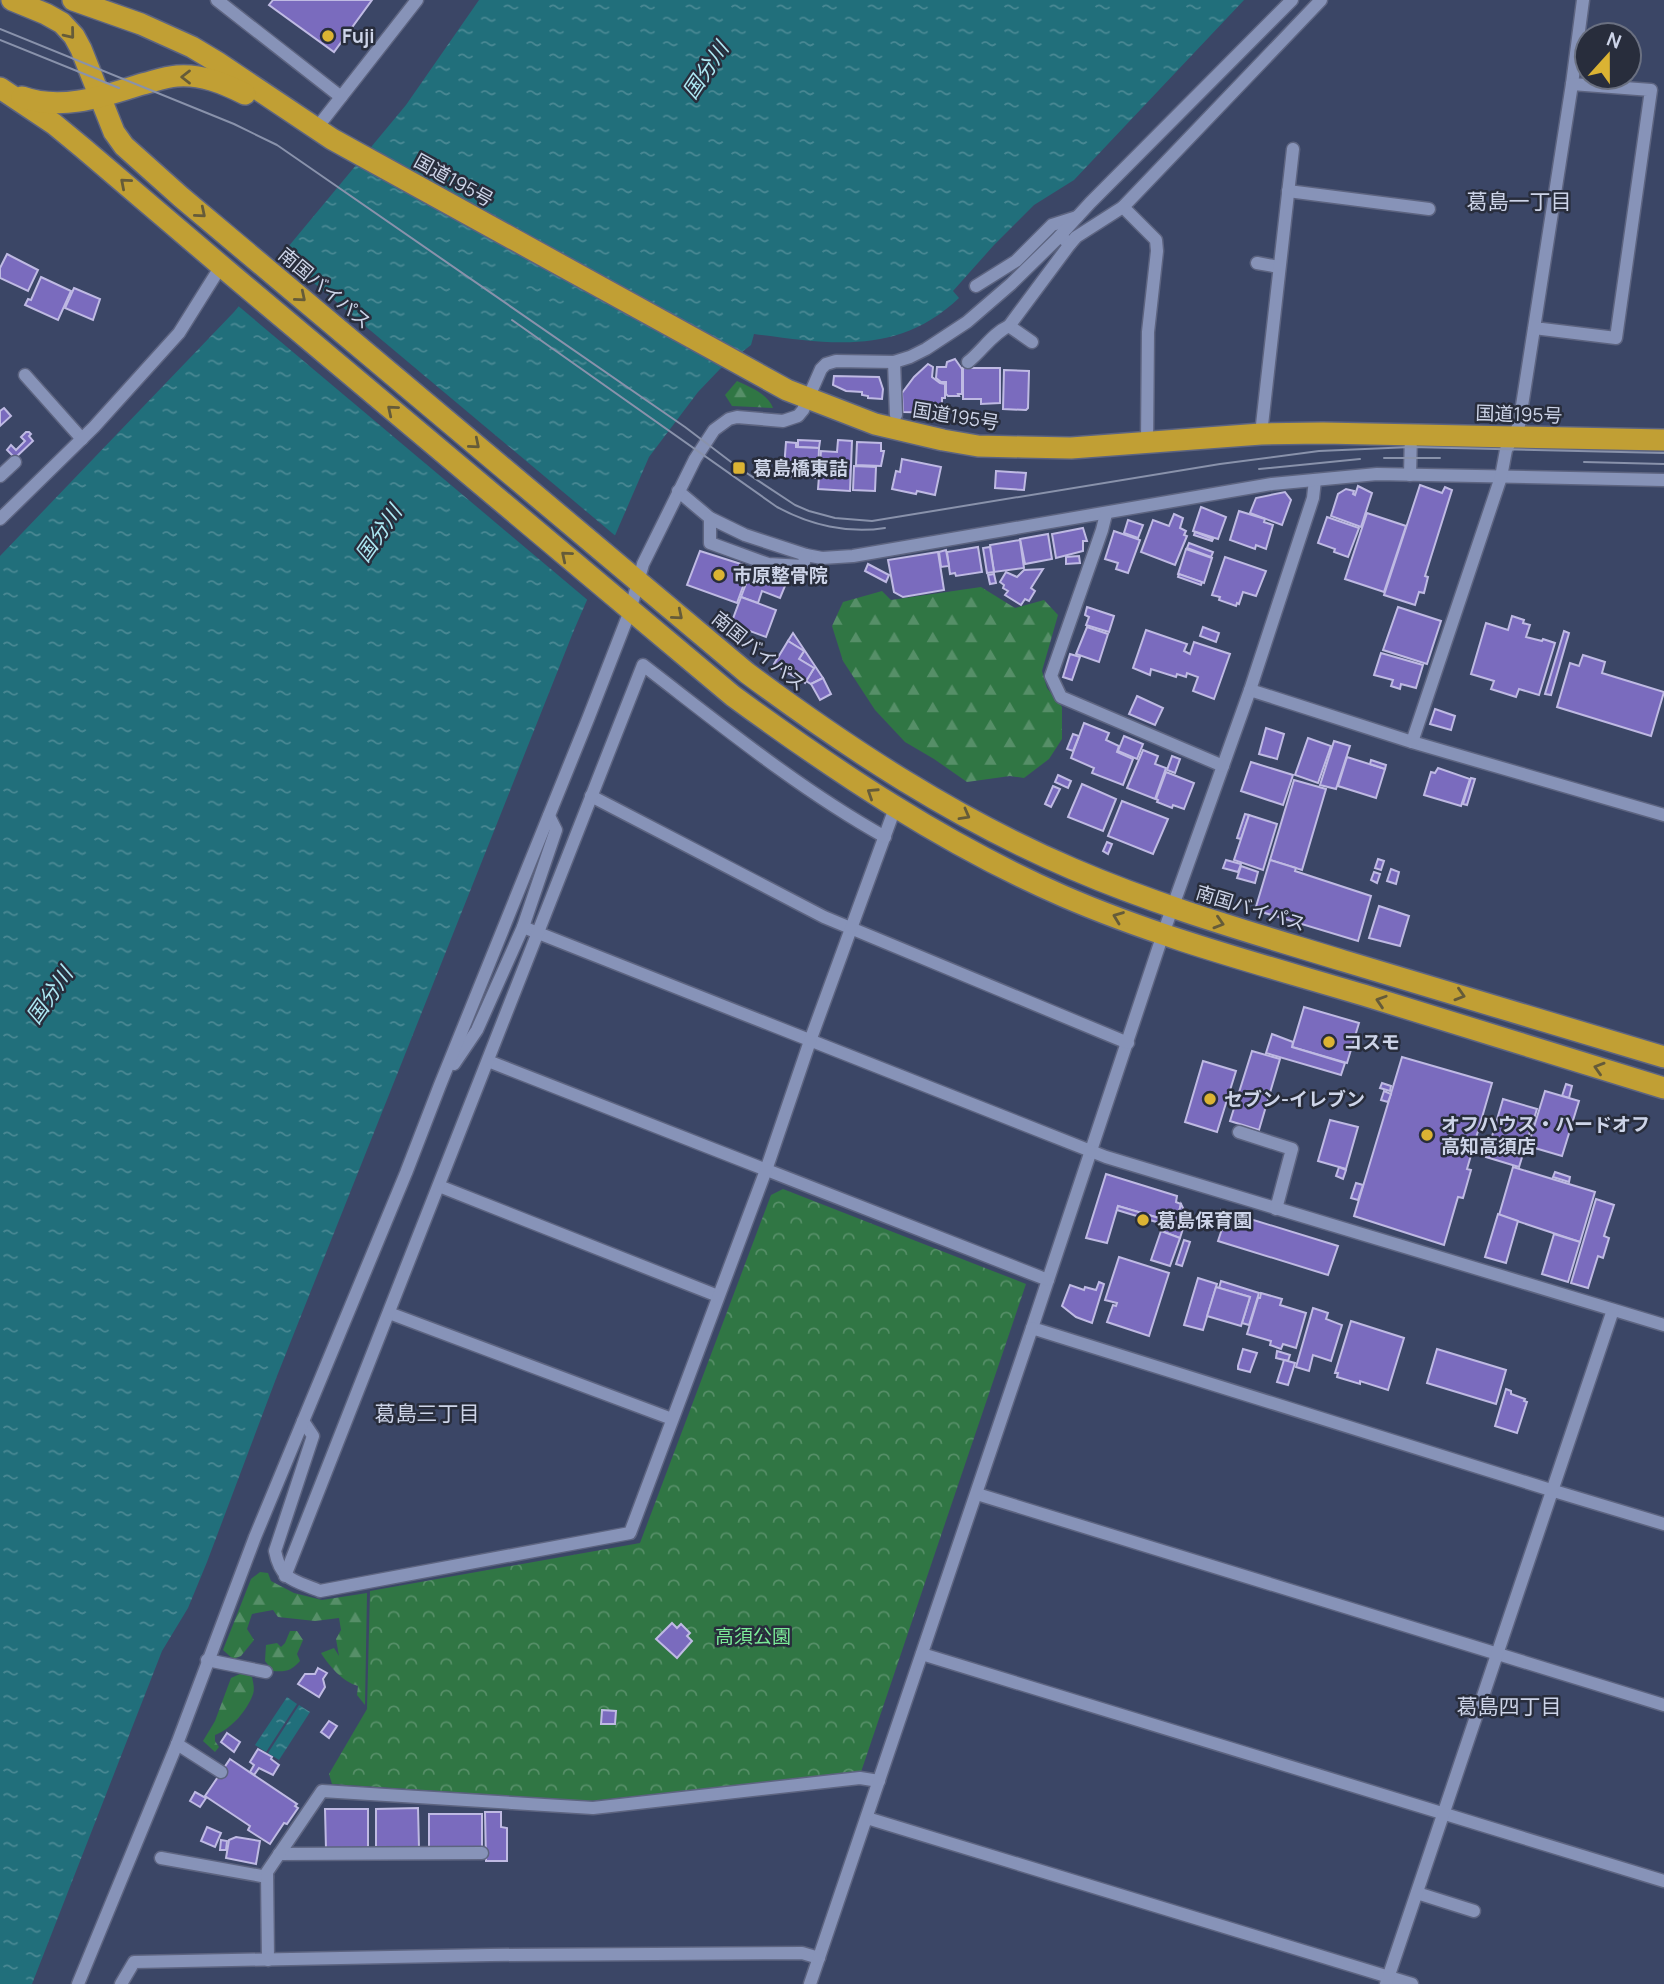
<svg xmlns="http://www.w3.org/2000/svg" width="1664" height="1984" viewBox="0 0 1664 1984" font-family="Manrope,'Noto Sans JP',sans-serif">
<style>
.forest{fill:url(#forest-firs)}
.park{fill:url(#park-crowns)}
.water{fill:url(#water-ripples)}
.pier{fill:#3b4666}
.building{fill:#7a6bbe;stroke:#bfbae3;stroke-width:2}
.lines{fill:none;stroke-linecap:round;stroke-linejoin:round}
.minor-casing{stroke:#5d6480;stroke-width:15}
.highway-casing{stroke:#5d6480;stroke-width:24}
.minor{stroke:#8793b8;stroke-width:12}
.highway{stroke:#c19f34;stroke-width:21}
.tram{stroke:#8992ab;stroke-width:2}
.oneway{stroke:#655b39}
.poi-dot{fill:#dbb333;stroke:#282d3c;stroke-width:2.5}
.labels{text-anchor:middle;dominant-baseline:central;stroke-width:5;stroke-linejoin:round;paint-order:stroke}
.poi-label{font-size:19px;font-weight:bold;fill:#cdd4e8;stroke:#282d3c;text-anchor:start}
.street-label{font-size:19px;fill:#cdd4e8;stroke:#282d3c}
.park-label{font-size:19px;fill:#7beb98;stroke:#282d3c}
.water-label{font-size:21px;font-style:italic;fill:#aee9f4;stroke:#282d3c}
.neighbourhood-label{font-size:21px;fill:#cdd4e8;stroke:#282d3c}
</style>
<defs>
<pattern id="forest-firs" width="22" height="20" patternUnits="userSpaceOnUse" patternTransform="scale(1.75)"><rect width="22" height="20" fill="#307644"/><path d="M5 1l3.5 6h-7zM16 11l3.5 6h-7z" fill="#568f68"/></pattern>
<pattern id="park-crowns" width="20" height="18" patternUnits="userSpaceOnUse" patternTransform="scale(1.75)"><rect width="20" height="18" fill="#307644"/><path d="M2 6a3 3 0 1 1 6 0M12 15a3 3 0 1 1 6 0" fill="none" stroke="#568f68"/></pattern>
<pattern id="water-ripples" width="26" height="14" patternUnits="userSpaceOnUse" patternTransform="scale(1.75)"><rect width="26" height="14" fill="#216f7b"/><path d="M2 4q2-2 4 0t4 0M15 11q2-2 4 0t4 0" fill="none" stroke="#4a8994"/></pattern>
</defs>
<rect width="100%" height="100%" fill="#3b4666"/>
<g class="forest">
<path d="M737 381C750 387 768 394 773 408L732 406 725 395Z"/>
<path d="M981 587 1015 608 1044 600 1058 615 1042 671 1047 688 1062 707V739L1049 759 1024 778 1010 776 967 782 934 759 905 742 875 710 843 661 832 626 843 602 882 591 891 600Z"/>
<path d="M260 1572 268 1573 271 1581 294 1593 322 1600 367 1593 365 1705 357 1695 358 1686C343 1682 329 1666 321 1653L334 1648 339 1656 336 1639 341 1630 339 1618 315 1621 278 1617 273 1610 252 1614 247 1629 254 1640 241 1656 233 1659 223 1650 251 1579Z"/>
<path d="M290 1631H297L303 1640 297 1654 300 1661C291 1671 286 1672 273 1671L265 1661 266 1645 277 1643 281 1647 285 1643Z"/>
<path d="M242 1673 252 1677C253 1682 255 1689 253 1694 247 1711 231 1729 215 1735V1741L219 1747 215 1752 203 1741 215 1721 231 1678Z"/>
</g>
<path class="park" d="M783 1189 1026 1284 861 1772 589 1801 332 1784 329 1774 367 1709 370 1591 640 1543 771 1195Z"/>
<g class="water">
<path d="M479 0H1244L1074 180 1034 205 994 245 953 291 959 298C898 356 830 344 754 334L751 345 720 369 698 392 649 457 574 630 277 1376 207 1562 188 1608 162 1651 32 1984H0V556L234 312 406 105Z"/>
<path d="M287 1697 297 1704 266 1752 255 1745Z"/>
<path d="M299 1705 310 1712 279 1760 268 1753Z"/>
</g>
<path class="pier" d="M278 253 618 538 590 602 236 304Z"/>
<g class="building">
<path d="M273 0H372L334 52 269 5Z"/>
<path d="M7 254 38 270 28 291 0 278V268Z"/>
<path d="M41 277 71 291 58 320 25 305 28 299 31 300Z"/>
<path d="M74 288 100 299 93 320 65 308Z"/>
<path d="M955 359 962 369V394H958L959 396H948L946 394V382H941L936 378 937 367H946L947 362Z"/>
<path d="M928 364 933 367 932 377 940 383 945 384V398H942V413L903 412 902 393 914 377Z"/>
<path d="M963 368H1000V403L981 404V399H963Z"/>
<path d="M1004 370 1029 371 1028 408 1026 410 1003 409Z"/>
<path d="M834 376 879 377 883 389 882 399 868 398V396L862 395V392L846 391 833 385Z"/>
<path d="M4 408 11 416 0 426V411Z"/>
<path d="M26 432H29L31 434 29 436 33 441 15 458 7 450 11 445 16 450 25 441 21 437Z"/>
<path d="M798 440 820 441 819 448 798 447Z"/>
<path d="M838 440 852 441 850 491 818 489 821 451 837 452Z"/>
<path d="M786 442 796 443V447L819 448 818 478 785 476 786 468H784Z"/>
<path d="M857 442 881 443V451H884L881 466 856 465Z"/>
<path d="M902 459 941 467 935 495 917 491 916 494 892 489 896 471 900 472Z"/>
<path d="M854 466 876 467 875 491 853 490Z"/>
<path d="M996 471 1026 473 1024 490 995 488Z"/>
<path d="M1420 485 1442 493 1445 487 1452 490 1425 576 1428 577 1424 593 1419 592 1415 605 1384 595Z"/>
<path d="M1358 486 1372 493 1361 527 1331 516 1338 494 1346 489 1354 491 1353 494 1355 495Z"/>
<path d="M1285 492 1291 500 1282 525 1250 513 1256 498Z"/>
<path d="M1201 507 1226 517 1218 539 1193 531Z"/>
<path d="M1239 511 1265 519 1264 522 1273 525 1266 549 1256 545 1255 549 1230 540Z"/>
<path d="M1367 513 1406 526 1384 592 1345 579Z"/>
<path d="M1174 514 1183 518 1180 528 1186 531 1184 535 1187 536 1175 565 1141 552 1153 520 1169 526Z"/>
<path d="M1327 517 1359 528 1348 557 1334 552 1335 549 1318 543Z"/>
<path d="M1128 520 1143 525 1138 538 1124 533Z"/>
<path d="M1083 528 1087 541H1083V551L1056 558 1052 534Z"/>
<path d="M1114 531 1140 540 1128 573 1116 569 1118 563 1105 559Z"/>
<path d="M1195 532 1213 539 1212 541 1194 535Z"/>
<path d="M1048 534 1052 559 1025 564 1020 539Z"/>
<path d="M1020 540 1024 568 994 572 990 545Z"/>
<path d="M1189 543 1213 552 1211 557 1187 548Z"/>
<path d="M978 547 982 572 956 576 955 573 950 574 947 552Z"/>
<path d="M990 547 994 572 987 573 983 548Z"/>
<path d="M1186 549 1212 558 1204 583 1178 574Z"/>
<path d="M946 550 949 566 941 567 939 552Z"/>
<path d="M700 551 744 565 743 568 749 570 737 603 687 585Z"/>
<path d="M938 552 944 590 903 597 894 592 888 560Z"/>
<path d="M1079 556 1080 563 1066 564V557Z"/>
<path d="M1225 557 1266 571 1256 596 1243 592 1239 604 1237 603 1236 606 1219 600 1220 597 1212 595Z"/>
<path d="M868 564 889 575 886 582 865 571Z"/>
<path d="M752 568 768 573 790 574 780 598 762 591 758 603 741 597Z"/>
<path d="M1043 569 1031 588 1035 591 1029 601 1025 599 1021 605 1005 595 1008 591 1003 588 1004 585 1000 582 1006 572 1017 577 1024 570Z"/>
<path d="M994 574 996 583 990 584 988 575Z"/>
<path d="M1179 574 1202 582 1201 585 1178 577Z"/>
<path d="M741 597 776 610 766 637 731 624Z"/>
<path d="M1087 607 1114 616 1109 632 1086 625 1089 617 1085 615Z"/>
<path d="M1398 607 1441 621 1427 664 1383 650Z"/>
<path d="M1512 616 1524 620 1523 623 1530 625 1526 637 1542 641 1543 639 1555 643 1539 695 1519 689 1516 697 1491 689 1494 681 1471 674 1486 623 1508 630Z"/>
<path d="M1087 627 1108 634 1099 662 1076 654Z"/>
<path d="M1203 627 1219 633 1216 642 1200 636Z"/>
<path d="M1146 630 1187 644 1184 651 1190 654 1194 642 1230 654 1214 699 1193 691 1198 677 1187 673 1186 677 1177 674 1176 677 1151 669 1150 675 1133 668Z"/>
<path d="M1564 631 1569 633 1551 695 1545 694Z"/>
<path d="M793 633 823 678 811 684 806 681 814 668 799 659 804 651 788 641Z"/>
<path d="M788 641 804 651 799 659 814 668 805 683 796 675 795 677 791 675V672L789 674 774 664Z"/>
<path d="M1381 653 1423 665 1416 688 1401 684 1400 689 1391 686 1393 680 1374 675Z"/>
<path d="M1070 654 1080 657 1072 680 1063 677Z"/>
<path d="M1583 655 1605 662 1602 673 1664 692 1651 736 1557 707 1570 663 1579 666Z"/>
<path d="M823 678 831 694 820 700 811 684Z"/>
<path d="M1137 696 1163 708 1155 725 1129 714Z"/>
<path d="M1435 709 1455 716 1451 730 1430 724Z"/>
<path d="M1084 723 1109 733 1106 740 1119 746 1117 752 1133 759 1123 785 1092 773 1094 768 1071 758Z"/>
<path d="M1266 728 1284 734 1277 759 1259 754Z"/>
<path d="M1073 734 1079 736 1073 751 1067 749Z"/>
<path d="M1124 736 1143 744 1137 759 1118 751Z"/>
<path d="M1308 738 1331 746 1318 783 1295 775Z"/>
<path d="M1334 741 1350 746 1336 789 1320 785Z"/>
<path d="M1143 750 1158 756 1155 764 1166 768 1155 799 1127 788Z"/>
<path d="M1172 756 1180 759 1175 773 1167 770Z"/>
<path d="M1347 757 1385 769 1376 798 1338 786Z"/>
<path d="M1371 760 1386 765 1385 769 1370 764Z"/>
<path d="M1251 762 1293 775 1283 805 1241 791Z"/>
<path d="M1438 768 1470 779 1461 806 1424 795 1431 772 1435 773Z"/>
<path d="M1166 772 1194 783 1184 809 1173 805 1172 808 1157 802 1158 800 1156 799Z"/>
<path d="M1058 775 1071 781 1068 788 1055 782Z"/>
<path d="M1471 778 1475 779 1467 805 1463 804Z"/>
<path d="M1294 780 1326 789 1302 870 1270 860Z"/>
<path d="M1082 784 1116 799 1103 831 1068 817Z"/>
<path d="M1053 786 1060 789 1051 807 1045 804Z"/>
<path d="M1122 801 1168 819 1153 854 1108 836Z"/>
<path d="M1245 814 1249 815 1241 839 1237 838Z"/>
<path d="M1249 815 1277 824 1263 870 1234 860Z"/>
<path d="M1107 842 1112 844 1108 854 1103 851Z"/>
<path d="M1378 859 1384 861 1381 870 1375 868Z"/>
<path d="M1226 860 1241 864 1238 872 1223 868Z"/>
<path d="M1270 860 1296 868 1295 871 1371 896 1358 941 1255 910Z"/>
<path d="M1241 866 1258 872 1255 883 1237 878Z"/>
<path d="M1391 869 1399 872 1396 884 1387 881Z"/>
<path d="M1374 872 1380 874 1377 883 1371 880Z"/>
<path d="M1379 906 1409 916 1400 946 1369 938Z"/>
<path d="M1304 1007 1359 1023 1347 1063 1292 1047Z"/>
<path d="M1272 1034 1293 1042 1292 1047 1345 1063 1341 1075 1266 1053Z"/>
<path d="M1252 1051 1280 1059 1259 1130 1230 1121Z"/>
<path d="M1402 1057 1492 1083 1467 1169 1471 1170 1463 1198 1458 1197 1444 1245 1354 1216Z"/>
<path d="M1203 1061 1236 1071 1217 1132 1185 1122Z"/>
<path d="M1382 1083 1391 1086 1390 1091 1380 1088Z"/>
<path d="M1566 1084 1572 1086 1569 1098 1562 1096Z"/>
<path d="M1384 1091 1391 1094 1388 1102 1381 1100Z"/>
<path d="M1545 1091 1579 1101 1562 1156 1528 1146Z"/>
<path d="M1503 1099 1537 1109 1519 1167 1486 1157Z"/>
<path d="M1330 1120 1358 1127 1346 1169 1318 1161Z"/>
<path d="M1339 1167 1346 1170 1343 1179 1336 1176Z"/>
<path d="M1513 1167 1595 1192 1580 1242 1499 1215Z"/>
<path d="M1555 1172 1570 1177 1569 1182 1553 1177Z"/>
<path d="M1106 1174 1177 1196 1176 1202 1181 1204 1176 1223 1118 1206 1107 1243 1086 1238Z"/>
<path d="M1356 1183 1363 1185 1358 1200 1351 1198Z"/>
<path d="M1596 1199 1614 1205 1604 1236 1609 1238 1603 1258 1598 1256 1588 1288 1571 1283Z"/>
<path d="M1181 1204 1187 1216 1180 1238 1161 1231 1163 1224 1117 1210 1118 1206 1176 1223Z"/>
<path d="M1221 1210 1338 1246 1328 1275 1218 1241 1223 1226 1217 1224Z"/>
<path d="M1498 1214 1518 1221 1506 1263 1485 1257Z"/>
<path d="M1161 1231 1180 1238 1170 1266 1151 1260Z"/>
<path d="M1554 1234 1580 1242 1568 1282 1542 1274Z"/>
<path d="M1184 1240 1190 1242 1182 1266 1176 1264Z"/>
<path d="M1119 1257 1169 1273 1149 1336 1107 1322 1113 1305 1116 1306 1117 1303 1105 1300Z"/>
<path d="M1198 1278 1217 1284 1203 1330 1184 1325Z"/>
<path d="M1221 1281 1259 1293 1249 1325 1242 1323 1250 1297 1219 1288Z"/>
<path d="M1099 1282 1104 1284 1092 1323 1076 1317 1062 1306 1070 1285 1084 1290 1085 1287 1096 1290Z"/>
<path d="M1216 1287 1250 1297 1241 1326 1207 1316Z"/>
<path d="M1261 1293 1282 1299 1280 1305 1306 1313 1296 1348 1283 1344 1281 1349 1270 1345 1271 1341 1247 1334 1258 1298H1260Z"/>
<path d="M1313 1308 1328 1313 1326 1319 1342 1325 1331 1361 1313 1355 1309 1371 1296 1367Z"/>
<path d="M1351 1321 1404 1338 1388 1390 1360 1381V1384L1337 1377 1338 1373H1335Z"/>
<path d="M1243 1349 1257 1353 1250 1372 1238 1369V1366Z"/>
<path d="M1437 1349 1506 1370 1496 1404 1427 1383Z"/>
<path d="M1277 1351 1290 1355 1288 1361 1276 1358Z"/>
<path d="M1284 1360 1295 1363 1288 1385 1277 1382Z"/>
<path d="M1506 1389 1511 1391V1394L1525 1399 1524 1401 1527 1402 1517 1433 1495 1426Z"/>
<path d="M672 1623 677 1628 681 1624 690 1633 687 1636 692 1641 677 1658 656 1639Z"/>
<path d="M318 1668 327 1673 323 1679 325 1687 319 1697 298 1684 305 1674H315Z"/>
<path d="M602 1710 616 1711 615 1724H601Z"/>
<path d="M329 1721 337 1726 329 1738 321 1732Z"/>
<path d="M227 1733 240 1742 234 1752 221 1742Z"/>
<path d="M258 1749 272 1757 271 1759 279 1765 273 1775 259 1768 254 1775 250 1772 254 1765 250 1762Z"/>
<path d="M230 1759 297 1804 295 1806 298 1808 287 1824 284 1823 270 1844 248 1830 250 1826 205 1796Z"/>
<path d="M195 1792 206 1798 200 1807 190 1801Z"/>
<path d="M418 1808 419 1848H376V1809Z"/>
<path d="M325 1809H368V1848L326 1849Z"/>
<path d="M485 1812H501V1827L507 1828V1861H486Z"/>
<rect x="429" y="1814" width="53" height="33"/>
<path d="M207 1827 221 1833 215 1847 201 1841Z"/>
<path d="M236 1837 260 1841 256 1864 226 1858 229 1840Z"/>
<path d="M221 1840 227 1841 226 1850H220Z"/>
</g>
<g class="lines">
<defs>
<g id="minor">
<path d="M217 0 341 97"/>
<path d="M1572 84 1583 0"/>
<path d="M316 129 417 0"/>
<path d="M1288 191 1429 209"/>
<path d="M1123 207 1321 0"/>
<path d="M1060 236 1070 244 1076 237 1123 207 1156 240 1157 251 1148 332 1147 443"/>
<path d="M1257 263 1279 267"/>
<path d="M976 286 1016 261 1052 225 1077 217"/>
<path d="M1032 342 1009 326 1070 244"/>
<path d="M894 362 896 415"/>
<path d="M968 362C982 351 993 333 1009 326"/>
<path d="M25 375 82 439"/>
<path d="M1261 434 1293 149"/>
<path d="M1410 475 1411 434"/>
<path d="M0 476 15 462"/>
<path d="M1315 480 1313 498 1250 690 1163 934 1032 1328 1554 1491 1664 1524"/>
<path d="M678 491 710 518 745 535 806 555 822 558 853 556 1272 484 1377 474 1664 480"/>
<path d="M1106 514 1102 530 1051 676 1061 697 1223 766"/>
<path d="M710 518V543L768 564 803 566 806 555"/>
<path d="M0 519 94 427 179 333 221 266"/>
<path d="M1250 690 1412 742 1664 815"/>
<path d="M1412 742 1501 477 1506 450 1519 425 1572 84 1651 90 1616 338 1534 328"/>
<path d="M591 796 824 917 1128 1043"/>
<path d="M523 927 1106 1157 1664 1325"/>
<path d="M488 1061 1048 1280"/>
<path d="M454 1064 477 1030 523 927 556 830 549 816"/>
<path d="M1239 1132 1292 1149 1276 1209"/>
<path d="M439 1186 718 1296"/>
<path d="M389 1313 672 1419"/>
<path d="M303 1421 313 1436 275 1551C281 1581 294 1580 320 1591L630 1533 766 1170 810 1041 895 808"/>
<path d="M977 1494 1664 1705"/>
<path d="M285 1576 643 665C721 725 799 789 885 837"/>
<path d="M922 1654 1664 1881"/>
<path d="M207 1660 266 1672"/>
<path d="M177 1744 221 1772"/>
<path d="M867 1818 1412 1984"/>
<path d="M279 1854 482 1853"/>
<path d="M161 1858 267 1877"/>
<path d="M1417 1893 1474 1911"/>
<path d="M268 1960 267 1872 322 1791 593 1808 860 1778 879 1781"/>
<path d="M78 1984 177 1744 255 1537 406 1173 440 1085 588 719 630 611 643 564 695 459 714 430 729 419 737 417 783 421 798 416 803 410 821 369 826 364 836 361 894 362 910 357 926 349 967 322 1011 284 1057 239 1090 203 1292 0"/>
<path d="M121 1984 134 1962 490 1955 802 1953 819 1958"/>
<path d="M810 1984 1032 1328"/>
<path d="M1386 1984 1613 1310"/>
</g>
<g id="highway">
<path d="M12 0 46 14 62 23 74 36 81 49 114 132 124 146 181 197 747 673C849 749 956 819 1073 869 1161 907 1253 933 1344 961 1451 993 1557 1025 1664 1057"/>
<path d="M73 0 141 24 192 47 217 62 332 139 787 390 875 424 943 440 978 446 1022 447 1071 448 1261 434 1323 433 1664 440"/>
<path d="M0 88 54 124 83 148 232 275 733 696C837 772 944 844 1063 896 1162 939 1267 966 1370 997 1468 1027 1566 1058 1664 1088"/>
<path d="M22 97C61 111 101 97 139 85 152 82 164 77 177 76 201 74 223 83 245 94"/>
</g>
</defs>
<use href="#minor" class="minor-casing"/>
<use href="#highway" class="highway-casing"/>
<use href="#minor" class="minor"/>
<use href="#highway" class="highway"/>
<g class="tram">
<path d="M0 29 234 124 277 145 685 427 739 468 795 505 809 511 835 518 872 521 1220 464 1319 451 1411 447 1664 453"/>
<path d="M0 40 119 88"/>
<path d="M512 320 777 507C810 525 848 534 885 528"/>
<path d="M1384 458H1440"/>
<path d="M1584 462 1664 464"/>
<path d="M1259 469 1360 459"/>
</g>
</g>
<defs><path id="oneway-chevron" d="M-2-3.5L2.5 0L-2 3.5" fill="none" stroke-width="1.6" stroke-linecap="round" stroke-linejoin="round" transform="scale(1.75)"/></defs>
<g class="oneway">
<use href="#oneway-chevron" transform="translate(70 34) rotate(51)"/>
<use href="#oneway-chevron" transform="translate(186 77) rotate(-180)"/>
<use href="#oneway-chevron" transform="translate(125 183) rotate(-139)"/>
<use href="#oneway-chevron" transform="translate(201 213) rotate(40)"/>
<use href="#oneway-chevron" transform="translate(301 297) rotate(40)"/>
<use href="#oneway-chevron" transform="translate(392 410) rotate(-140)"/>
<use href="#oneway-chevron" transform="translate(475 444) rotate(40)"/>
<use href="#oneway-chevron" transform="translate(566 556) rotate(-140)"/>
<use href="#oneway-chevron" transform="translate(678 615) rotate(40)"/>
<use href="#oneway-chevron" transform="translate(872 793) rotate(-147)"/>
<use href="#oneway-chevron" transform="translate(965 815) rotate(29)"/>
<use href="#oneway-chevron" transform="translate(1118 917) rotate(-159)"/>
<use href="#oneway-chevron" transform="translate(1219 923) rotate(17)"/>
<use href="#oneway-chevron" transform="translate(1460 995) rotate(17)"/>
<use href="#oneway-chevron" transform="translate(1381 1001) rotate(-162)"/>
<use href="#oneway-chevron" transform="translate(1599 1068) rotate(-163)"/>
</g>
<g class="poi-dot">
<circle cx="328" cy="36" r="7"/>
<rect x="732" y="461" width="14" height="14" rx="3.5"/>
<circle cx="719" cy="575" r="7"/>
<circle cx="1329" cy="1042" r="7"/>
<circle cx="1210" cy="1099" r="7"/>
<circle cx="1427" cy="1135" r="7"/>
<circle cx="1143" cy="1220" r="7"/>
</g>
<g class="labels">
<g class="poi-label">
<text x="342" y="36">Fuji</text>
<text x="753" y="468">葛島橋東詰</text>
<text x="733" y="575">市原整骨院</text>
<text x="1343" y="1042">コスモ</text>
<text x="1224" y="1099">セブン-イレブン</text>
<text x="1441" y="1124">オフハウス・ハードオフ<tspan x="1441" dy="22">高知高須店</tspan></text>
<text x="1157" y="1220">葛島保育園</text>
</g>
<g class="street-label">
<text transform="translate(454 180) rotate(29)">国道195号</text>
<text transform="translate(325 288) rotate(40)">南国バイパス</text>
<text transform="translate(1519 414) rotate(2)">国道195号</text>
<text transform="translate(956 416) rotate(9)">国道195号</text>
<text transform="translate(759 651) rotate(39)">南国バイパス</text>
<text transform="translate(1251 908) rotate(17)">南国バイパス</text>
</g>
<g class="park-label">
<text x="753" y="1636">高須公園</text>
</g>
<g class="water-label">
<text transform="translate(705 70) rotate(-56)">国分川</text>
<text transform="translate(378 533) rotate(-55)">国分川</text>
<text transform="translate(49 995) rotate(-55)">国分川</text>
</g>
<g class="neighbourhood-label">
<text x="1519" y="201">葛島一丁目</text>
<text x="427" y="1413">葛島三丁目</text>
<text x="1509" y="1706">葛島四丁目</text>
</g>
</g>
<g transform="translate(1608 56) rotate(21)"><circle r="33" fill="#282d3c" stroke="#6a7081" stroke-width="2"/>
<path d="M0-5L12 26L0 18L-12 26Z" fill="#dbb333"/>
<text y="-10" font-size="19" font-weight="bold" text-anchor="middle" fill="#cdd4e8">N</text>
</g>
</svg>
